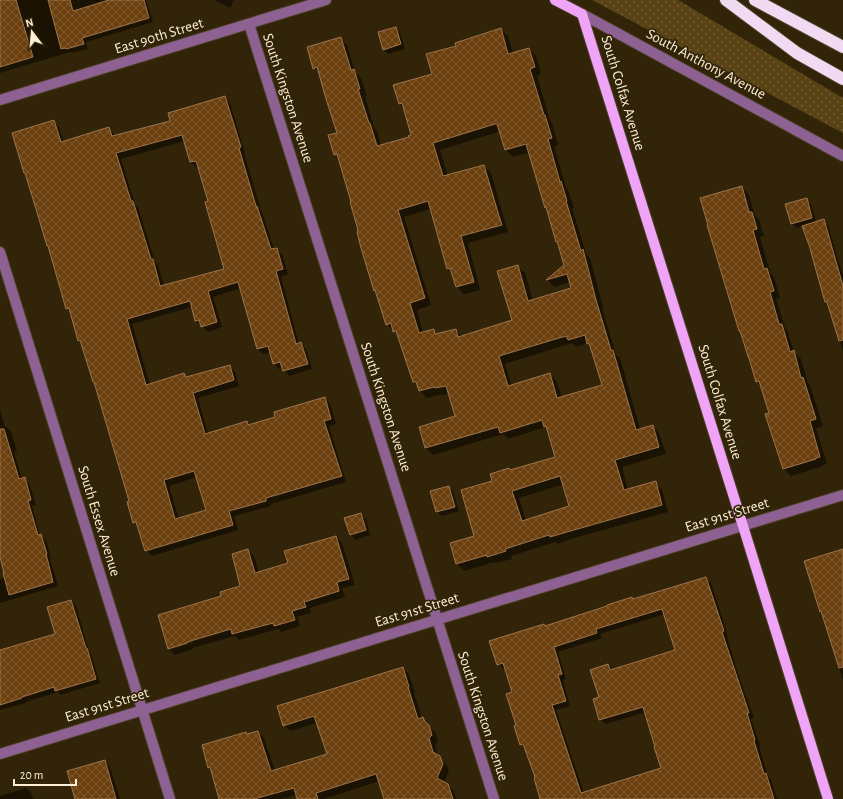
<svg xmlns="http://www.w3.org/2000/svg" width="843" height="799" viewBox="0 0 843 799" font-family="'Alegreya Sans',sans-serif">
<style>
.grass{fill:url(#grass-dots)}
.shadow{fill:#0007;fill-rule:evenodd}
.building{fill:url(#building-cross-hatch);stroke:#9e744c;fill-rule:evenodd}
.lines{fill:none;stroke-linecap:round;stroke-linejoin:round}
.minor-casing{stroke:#4e4025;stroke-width:12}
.major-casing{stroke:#4e4025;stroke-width:12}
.highway-casing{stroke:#4e4025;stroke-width:14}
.minor{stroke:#8e6193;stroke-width:10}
.major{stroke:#efa4f7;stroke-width:10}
.highway{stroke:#f1dbf3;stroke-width:12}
.labels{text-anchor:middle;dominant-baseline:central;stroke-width:3.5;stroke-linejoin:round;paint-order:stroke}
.street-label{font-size:15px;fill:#fdefd5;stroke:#312408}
</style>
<defs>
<pattern id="grass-dots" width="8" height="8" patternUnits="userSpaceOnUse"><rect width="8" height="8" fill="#594315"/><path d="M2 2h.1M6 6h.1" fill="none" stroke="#725e36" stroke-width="1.8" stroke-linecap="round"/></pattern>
<pattern id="building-cross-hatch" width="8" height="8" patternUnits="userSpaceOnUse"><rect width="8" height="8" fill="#6b3f0e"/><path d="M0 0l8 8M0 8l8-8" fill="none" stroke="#815b30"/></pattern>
</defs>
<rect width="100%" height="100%" fill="#312408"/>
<path class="grass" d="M592 0H678L843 98V133Z"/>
<g class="shadow">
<path d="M0 0H106L107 2 113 0H146L153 22 86 42 88 49 71 53 70 52 0 73Z"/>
<path d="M214 0H234L230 8Z"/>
<path d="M395 28 400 33 405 49 388 54 383 49Z"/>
<path d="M500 29 508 36 513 53 529 49 536 56 541 74 537 76 550 121 552 123 558 145 554 146 566 188 568 190 574 208H572L586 254 590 258 603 307H602L616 355 620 358 640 429 652 426 659 433 666 454 622 467 628 490 655 483 662 490 668 512 574 538 558 544 556 542 511 556 512 559 495 563 494 562 464 571 457 564 475 537 493 482 511 471 556 457 546 427 508 439 503 434 433 455 426 448 420 427 456 417 449 393 443 395 442 394 427 398 420 391 418 386 414 382 399 336 387 324 376 292 375 290 353 202 339 158 335 154 338 133 320 73 314 68 340 38 347 45 355 72 361 78 367 96H365L374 128 377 131 381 146 410 138 412 135 405 109 399 103 433 75 457 47ZM501 131 506 150 513 157 530 152 546 207 548 209 557 241 558 242 565 266 548 280 554 287 570 282 572 289 533 301 525 273 518 266 513 321 462 336 455 330 438 335 433 330 423 333 417 310 431 305 404 217 431 209 448 268 452 273 457 287 464 294 480 290 468 243 508 232 491 173 484 166 448 176 440 150ZM572 343 576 347 588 343 591 346 603 386 562 398 557 382 550 374 512 386 505 364ZM564 484 571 507 526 521 519 498Z"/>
<path d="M225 97 230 103 245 153H244L261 211 262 212 274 249H276L282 254 288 274 281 277 299 344 301 343 306 349 312 369 289 376 284 370 283 368 279 369 274 363 271 352 263 354 257 349 241 288 213 297 222 327 208 332 196 320 192 307 132 324 150 385 184 374 187 378 229 366 235 372 239 386 198 398 208 434 246 422 249 425 276 417 325 398 330 403 336 424 329 426 346 482 271 504V506L234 516 238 530 152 556 146 550 139 527 134 522 130 502 95 383 82 343 79 340 72 313 67 308 54 122 59 127 64 142 109 129 114 134 115 136 171 121ZM185 141 191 162 197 168 199 167 209 202 226 270 164 286 158 265 155 262 138 207 135 204 121 159ZM197 477 207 510 179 519 169 486Z"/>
<path d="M742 187 749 195 755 216 759 220 764 236 760 237 770 272 774 277 780 298 776 299 785 328 788 332 794 352 801 359 808 383 810 386 823 426 816 428 827 464 822 465 823 466 791 476 784 469 767 415 770 414 761 386 757 382 732 303Z"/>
<path d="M806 200 811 204 816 222 823 220 828 225 843 276V351L829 305 826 302 803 226 797 228 792 224Z"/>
<path d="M0 410 5 427H7L11 432 17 451 14 452 22 479H24L29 483 36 505 32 506 40 535 46 540 51 558 50 559 58 586 0 603V579L5 577 0 554Z"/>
<path d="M449 487 453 491 459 511 442 516 437 512 431 492Z"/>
<path d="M361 514 366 519 370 535 355 540 351 535 346 519Z"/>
<path d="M336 537 342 543 355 585 342 588 345 597 310 608 311 613 297 617 300 626 281 632 278 629 239 640 235 636 192 648 193 649 175 655 169 649 159 615 222 596 242 587 248 550 254 556 259 573 289 563ZM192 641V643L172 649V647Z"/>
<path d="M843 550V680L823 614 820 611Z"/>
<path d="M705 578 711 583 728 636 727 637 740 680 754 718 751 719 760 745 759 746 768 776 771 780 777 799H541L536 778 526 750 521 744 517 726 513 693 506 668 503 669 498 664 544 625 546 627ZM665 614 676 651 613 670 608 665 600 698V719L606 724 646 712 662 769 584 793 556 710 570 706 563 680 566 679 558 652 602 638 600 634Z"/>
<path d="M71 601 76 606 89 652 91 654 100 683 60 695 58 692 26 702V703L0 710V651L56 635Z"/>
<path d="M403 668 409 674 415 693H414L422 719H423L429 725 430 728 435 732 438 742 435 745 438 756 446 764 449 771 444 783 447 784 454 791 456 799H385L379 781 324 799H298L297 795 281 799H220L212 770 209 767 246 733 248 735 258 732 264 738 275 771 328 755 317 723 290 731 284 725Z"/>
<path d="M105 761 110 767 120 799H76Z"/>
<path d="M26 788 31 793 33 799H0V796Z"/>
</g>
<g class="building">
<path d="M0 0H16L33 57 0 67Z"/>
<path d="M48 0H70L73 11 109 0H144L149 18 82 38 84 44 66 49 65 48 61 49Z"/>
<path d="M396 27 401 44 383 50 378 32Z"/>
<path d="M501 28 508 54 529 48 535 67 530 69 544 115H545L552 138 548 139 560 182 561 181 567 201H566L581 251 583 249 596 300 611 350H613L636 430 653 425 659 447 615 460 624 490 656 481 662 505 567 532 550 537 549 535 505 549 506 551 487 557V555L456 564 450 543 474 536 461 490 492 481 490 474 509 468 510 470 555 457 546 426 544 427 542 420 500 433 498 427 425 448 419 427 455 416 446 386 435 388 434 387 419 391 416 382H413L396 331 393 332 391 323 386 325 375 290 374 291 361 248 357 232 358 230 350 202H351L337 154 334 155 328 135 337 133 326 99 317 67 313 69 307 47 341 37 351 70 354 69 360 89H358L369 123H370L377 146 409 137 408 136 411 135 402 103 399 104 393 85 432 74 426 54 456 46 455 43ZM495 124H497L505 150 526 144 545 208 546 207 556 242 557 241 564 265 546 280 567 274 571 288 528 301 518 265 497 271 512 320 458 337 456 329 435 334 434 329 419 333 410 303 425 298 398 210 428 201 447 269 450 268 456 287 474 282 461 236 502 225 499 216 484 165 443 176 433 143ZM585 335 587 344 589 343 602 385 557 398 550 373 508 386 499 356 566 336 568 340ZM560 476 569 506 522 521 512 491Z"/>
<path d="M225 96 241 147 239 148 256 206H257L271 249 277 248 283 269 276 271 296 344 301 342 308 364 283 371 280 362 273 364 268 346 257 349 238 282 208 291 217 322 201 327 199 320 195 321 190 301 127 319 146 385 184 373 186 377 230 365 234 380 193 393 205 434 247 421 248 425 275 417 274 412 325 397 331 419 324 421 342 476 266 498V501L229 511 233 525 145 551 136 522 133 523 127 502 129 501 94 382H93L80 340 78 341 69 308 66 309 48 246H47L36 209 25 173H24L12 133 54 120 61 142 109 127 112 136 170 121 168 113ZM182 135 190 162 196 161 208 201 205 202 224 269 160 286 153 259H151L133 201H131L116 153ZM194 471 206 510 175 519 164 480Z"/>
<path d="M742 186 749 212H752L757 229 753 230 764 269 767 268 774 291 770 292 779 324H782L790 352 794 350 801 378 803 377 816 419 810 421 820 457 816 458V459L783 469 765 414 769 413 759 381 756 382 748 355V356L740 331H739L707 225H708L700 198Z"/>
<path d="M807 198 812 218 791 224 785 204Z"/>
<path d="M824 219 843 286V340L839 341 827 302H825L809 245 802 226Z"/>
<path d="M0 429H4L19 479 25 477 31 500 28 501 38 535 41 534 47 554H46L53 582 9 595 3 573H4L0 557Z"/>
<path d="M449 486 455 507 436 512 430 491Z"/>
<path d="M361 513 366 530 350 535 344 518Z"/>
<path d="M336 536 349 579 337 582 339 591 304 602 306 607 292 611 295 620 274 626 273 623 232 634 231 629 187 642V643L168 649 158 615 221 596 220 592 240 586 232 554 248 549 255 573 288 563 284 551Z"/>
<path d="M843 549V667L839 668 821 611 820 612 804 561Z"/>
<path d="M706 577 724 631 722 632 749 713H747L755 740 754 741 764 774 766 773 774 799H540L534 778 535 777 523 744 520 745 514 726 516 725 506 694 512 692 503 663 497 665 489 641 544 624 545 626 607 606V605L632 597 633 599ZM662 609 675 650 610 670 608 664 590 670 599 697 593 699 599 720 643 707 655 747H654L661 768 581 793 552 705 566 701 558 675 562 674 554 647 597 633 596 629Z"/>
<path d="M71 600 86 648H87L96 679 55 691 54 687 22 697V698L0 705V650L55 634 47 607Z"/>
<path d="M403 667 409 687H408L418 719 423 717 425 722 429 725 432 735 429 738 433 752 440 756 443 764 437 778 448 784 453 799H384L376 774 316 793 318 799H297L294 788 254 799H219L210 767 208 768 202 745 246 732 247 734 258 731 271 771 327 754 314 716 283 726 277 706Z"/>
<path d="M105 760 116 799H75L67 771Z"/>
</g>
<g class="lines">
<defs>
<g id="minor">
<path d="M582 14 843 156"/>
<path d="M249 24 494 799"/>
<path d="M0 100 326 0"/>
<path d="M0 252 170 799"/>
<path d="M0 754 843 495"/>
</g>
<path id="major" d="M555 0 582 14 743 526 828 799"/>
<g id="highway">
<path d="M726 0 797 53 843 79"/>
<path d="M755 0 843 47"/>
</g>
</defs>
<use href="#minor" class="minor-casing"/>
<use href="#major" class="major-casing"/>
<use href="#highway" class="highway-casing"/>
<use href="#minor" class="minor"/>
<use href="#major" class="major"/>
<use href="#highway" class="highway"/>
</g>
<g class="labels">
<g class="street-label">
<text transform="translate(159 36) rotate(-17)">East 90th Street</text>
<text transform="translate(706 64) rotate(28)">South Anthony Avenue</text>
<text transform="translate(623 93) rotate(73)">South Colfax Avenue</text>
<text transform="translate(288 98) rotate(72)">South Kingston Avenue</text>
<text transform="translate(720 402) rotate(73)">South Colfax Avenue</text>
<text transform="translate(386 407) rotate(72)">South Kingston Avenue</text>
<text transform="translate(727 515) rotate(-17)">East 91st Street</text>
<text transform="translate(99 521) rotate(73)">South Essex Avenue</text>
<text transform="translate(417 610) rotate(-17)">East 91st Street</text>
<text transform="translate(107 705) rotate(-17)">East 91st Street</text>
<text transform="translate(483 716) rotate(72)">South Kingston Avenue</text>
</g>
</g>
<g transform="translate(32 32) rotate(344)" stroke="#312408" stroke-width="3" paint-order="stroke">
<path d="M0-3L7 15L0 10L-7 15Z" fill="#fdefd5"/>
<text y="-6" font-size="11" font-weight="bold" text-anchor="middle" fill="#fdefd5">N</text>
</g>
<path d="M14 779v6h62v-6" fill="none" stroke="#fdefd5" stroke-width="2"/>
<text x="20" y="779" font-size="12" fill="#fdefd5" stroke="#312408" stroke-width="3" paint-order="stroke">20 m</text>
</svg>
